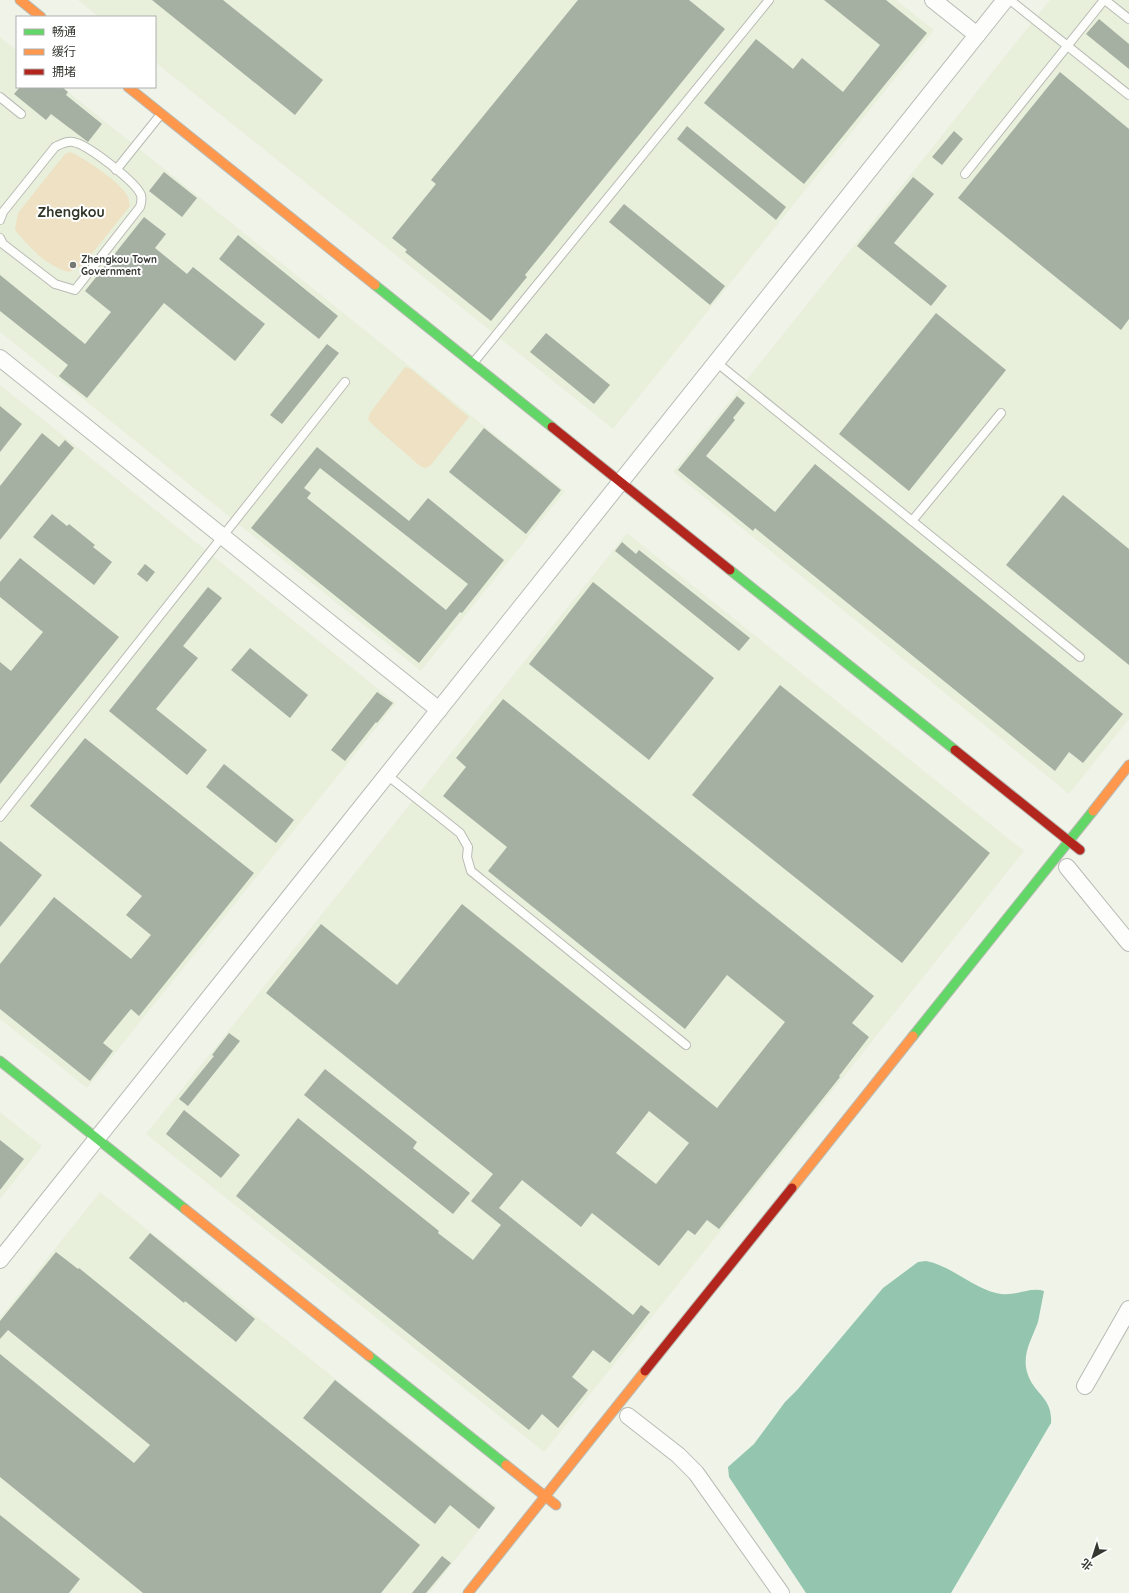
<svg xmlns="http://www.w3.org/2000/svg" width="1129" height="1593" viewBox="0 0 1129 1593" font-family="Quicksand,'Noto Sans SC',sans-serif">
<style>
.built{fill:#e8f0dc}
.green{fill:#eee1c4}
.water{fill:#93c5af}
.building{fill:#a5afa2;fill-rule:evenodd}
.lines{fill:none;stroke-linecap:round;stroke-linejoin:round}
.lane-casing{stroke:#b9bbb4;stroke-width:10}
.street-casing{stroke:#b9bbb4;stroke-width:18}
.fast-casing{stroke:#b9bbb4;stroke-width:11}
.slow-casing{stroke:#b9bbb4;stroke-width:11}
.jam-casing{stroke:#b9bbb4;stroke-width:11}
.lane{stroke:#fdfdfc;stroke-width:8}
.street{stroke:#fdfdfc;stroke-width:16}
.fast{stroke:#63d668;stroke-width:9}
.slow{stroke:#ff974d;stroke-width:9}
.jam{stroke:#b3261e;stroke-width:9}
.poi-dot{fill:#767971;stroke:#fff;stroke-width:1.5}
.labels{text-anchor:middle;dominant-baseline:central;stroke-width:4;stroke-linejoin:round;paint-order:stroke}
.poi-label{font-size:10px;font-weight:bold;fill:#353831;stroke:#fff;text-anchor:start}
.district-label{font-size:14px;font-weight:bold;fill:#303526;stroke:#fff}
</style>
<rect width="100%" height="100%" fill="#eff3e8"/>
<g class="built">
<path d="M78 0H896L934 30 613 429 155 62V17H99Z"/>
<path d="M1050 0H1129V719L1069 794 673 472Z"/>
<path d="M0 37 17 51V87H62L565 491 421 671 0 332Z"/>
<path d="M0 385 396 703 87 1088 0 1019Z"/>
<path d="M627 533 1024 851 544 1452 146 1134Z"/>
<path d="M0 1112 42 1146 0 1199Z"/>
<path d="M100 1192 497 1507 429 1593H0V1318Z"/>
</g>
<g class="green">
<path d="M70 152C83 157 123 184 128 197 129 200 129 204 130 206L83 265 69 272C46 266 30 248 15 230L18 213 65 154Z"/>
<path d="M405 367 411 369 469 417 430 466 425 468 420 466 373 425 368 419 370 413Z"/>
</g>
<path class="water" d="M926 1261C952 1266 971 1287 996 1293 1015 1298 1029 1286 1044 1291 1042 1301 1040 1312 1038 1322 1032 1339 1022 1353 1027 1372 1033 1394 1053 1397 1051 1423L951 1593H806L729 1477 728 1467 754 1444 785 1402 798 1389 883 1288 918 1262Z"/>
<g class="building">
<path d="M152 0H223L323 80 295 115Z"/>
<path d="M578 0H689L725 29 525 275 527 277 491 321 405 252 407 250 392 238 436 184 431 180Z"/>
<path d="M824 0H886L927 33 804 184 704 103 756 39 793 69 802 58 843 92 880 45Z"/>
<path d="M1099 19 1129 44V69L1086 34Z"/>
<path d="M1060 72 1129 129V319L1121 330 958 198Z"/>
<path d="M20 87H62L68 92 66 95 102 124 88 142 51 114 46 120 14 94Z"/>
<path d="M687 126 786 207 776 220 677 139Z"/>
<path d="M954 131 963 139 942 165 932 157Z"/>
<path d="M164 172 197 198 182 217 149 191Z"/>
<path d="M913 177 934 194 894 243 947 286 931 306 857 246Z"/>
<path d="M624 204 725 286 710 305 609 222Z"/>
<path d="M144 217 166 234 155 248 187 274 193 267 265 324 235 361 164 303 87 398 59 376 68 365 0 311V275L85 344 111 312 85 291Z"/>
<path d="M238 235 338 316 319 339 219 259Z"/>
<path d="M936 313 1006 370 909 491 839 434Z"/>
<path d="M546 333 610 385 594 404 530 352Z"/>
<path d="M327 344 339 353 282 424 270 415Z"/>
<path d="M737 396 745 403 733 418 735 420 706 456 775 512 815 464 1123 714 1083 763 1069 752 1055 771 755 528 753 531 678 470Z"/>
<path d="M0 406 22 424 0 452Z"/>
<path d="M484 428 561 490 526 534 449 472Z"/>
<path d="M42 433 59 447 65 440 74 448 0 540V486Z"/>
<path d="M317 447 409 521 428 498 504 560 462 613 460 612 419 663 251 528ZM320 468 468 584 446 610 307 498 311 493 304 488Z"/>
<path d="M1063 495 1129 549V665L1006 565Z"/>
<path d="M52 514 67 526 69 524 95 545 93 547 112 562 94 585 33 537Z"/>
<path d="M622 542 636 554 639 550 750 638 739 651 615 551Z"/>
<path d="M20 558 119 637 0 784V662L11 671 43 632 0 597V582Z"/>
<path d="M145 564 155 572 147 582 137 574Z"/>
<path d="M593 582 714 678 649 760 529 664Z"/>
<path d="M208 587 222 598 183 646 198 658 156 709 207 750 187 775 109 711Z"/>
<path d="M250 648 308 695 290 718 231 670Z"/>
<path d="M780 685 990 853 902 963 692 795Z"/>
<path d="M377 692 393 703 377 723 376 722 345 761 331 750Z"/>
<path d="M503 699 874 996 852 1023 869 1037 839 1076 840 1077 719 1229 707 1220 695 1235 688 1230 659 1266 592 1213 581 1227 522 1180 499 1208 633 1315 641 1305 650 1312 610 1363 593 1350 572 1377 588 1390 558 1428 542 1414 529 1430 236 1196 298 1118 439 1231 438 1233 473 1260 501 1225 471 1201 493 1174 266 993 321 924 397 985 462 904 717 1108 785 1022 727 975 685 1029 488 871 507 847 443 796 466 767 456 758ZM649 1111 689 1143 656 1184 616 1153Z"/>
<path d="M85 738 254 873 139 1016 131 1009 103 1043 113 1051 90 1081 0 1009V964L54 897 131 959 151 935 126 915 142 896 30 806Z"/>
<path d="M224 764 294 820 276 843 206 787Z"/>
<path d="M0 841 42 875 0 927Z"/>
<path d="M229 1033 240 1041 188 1106 179 1099 214 1056 212 1055Z"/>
<path d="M325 1069 417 1142 413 1148 470 1193 453 1214 304 1095Z"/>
<path d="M184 1110 240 1155 221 1178 166 1134Z"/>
<path d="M0 1140 24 1159 0 1190Z"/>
<path d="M150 1233 255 1319 236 1342 185 1301 184 1303 129 1258Z"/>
<path d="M56 1252 78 1269 79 1268 420 1545 381 1593H143L0 1477V1354L134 1463 150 1445 8 1330 0 1339V1321Z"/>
<path d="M335 1380 495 1508 479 1529 450 1505 435 1524 303 1418Z"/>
<path d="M0 1515 80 1579 69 1593H0Z"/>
<path d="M442 1556 451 1563 426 1593H412Z"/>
</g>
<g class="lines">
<defs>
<g id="lane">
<path d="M1010 0 1129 95"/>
<path d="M1105 0 1129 19"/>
<path d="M0 97 21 114"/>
<path d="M116 170 161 114"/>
<path d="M965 174 1104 0"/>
<path d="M0 220 3 212 55 147C61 144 66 141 73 142 87 144 136 182 141 195 142 199 141 204 140 207L75 290 55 284 3 244 0 238"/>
<path d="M474 362 769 0"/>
<path d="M716 362 1080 657"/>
<path d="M912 521 1001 413"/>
<path d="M387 775 460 833 468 847 467 857 471 871 686 1045"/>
<path d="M0 817 345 382"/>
</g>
<g id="street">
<path d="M933 0 977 35"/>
<path d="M0 358 439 710"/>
<path d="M1067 867 1129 943"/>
<path d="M0 1260 1005 0"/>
<path d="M1085 1386 1129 1309"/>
<path d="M628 1416 678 1455 696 1473 781 1593"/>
</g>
<g id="fast">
<path d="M375 285 552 427"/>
<path d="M730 570 955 750"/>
<path d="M913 1036 1093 811"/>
<path d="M0 1061 185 1209"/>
<path d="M369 1356 506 1465"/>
</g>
<g id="slow">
<path d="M20 0 41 17"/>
<path d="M128 87 375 285"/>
<path d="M1093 811 1129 765"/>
<path d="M792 1188 913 1036"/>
<path d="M185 1209 369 1356"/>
<path d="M506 1465 556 1505"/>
<path d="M468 1593 645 1371"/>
</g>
<g id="jam">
<path d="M552 427 730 570"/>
<path d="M955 750 1080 850"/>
<path d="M645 1371 792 1188"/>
</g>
</defs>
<use href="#lane" class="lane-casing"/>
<use href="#street" class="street-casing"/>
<use href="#fast" class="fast-casing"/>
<use href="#slow" class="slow-casing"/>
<use href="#jam" class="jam-casing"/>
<use href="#lane" class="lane"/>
<use href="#street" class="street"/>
<use href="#fast" class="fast"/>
<use href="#slow" class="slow"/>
<use href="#jam" class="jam"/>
</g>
<circle class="poi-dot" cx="73" cy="265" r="4"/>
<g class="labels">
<g class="poi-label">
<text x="81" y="259">Zhengkou Town<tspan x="81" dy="12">Government</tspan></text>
</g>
<g class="district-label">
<text x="71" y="212">Zhengkou</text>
</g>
</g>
<rect x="16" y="16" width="140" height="72" fill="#ffffff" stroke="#aeafad"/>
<rect x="24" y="29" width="20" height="6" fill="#63d668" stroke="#aeafad"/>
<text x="52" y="36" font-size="12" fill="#353831">畅通</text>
<rect x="24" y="49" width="20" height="6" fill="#ff974d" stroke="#aeafad"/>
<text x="52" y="56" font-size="12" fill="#353831">缓行</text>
<rect x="24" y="69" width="20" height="6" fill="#b3261e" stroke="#aeafad"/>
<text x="52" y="76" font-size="12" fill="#353831">拥堵</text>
<g transform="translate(1093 1557) rotate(219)" stroke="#ffffff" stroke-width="3" paint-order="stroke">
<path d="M0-3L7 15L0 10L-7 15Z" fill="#353831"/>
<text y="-6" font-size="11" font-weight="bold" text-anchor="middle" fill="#353831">北</text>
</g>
</svg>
